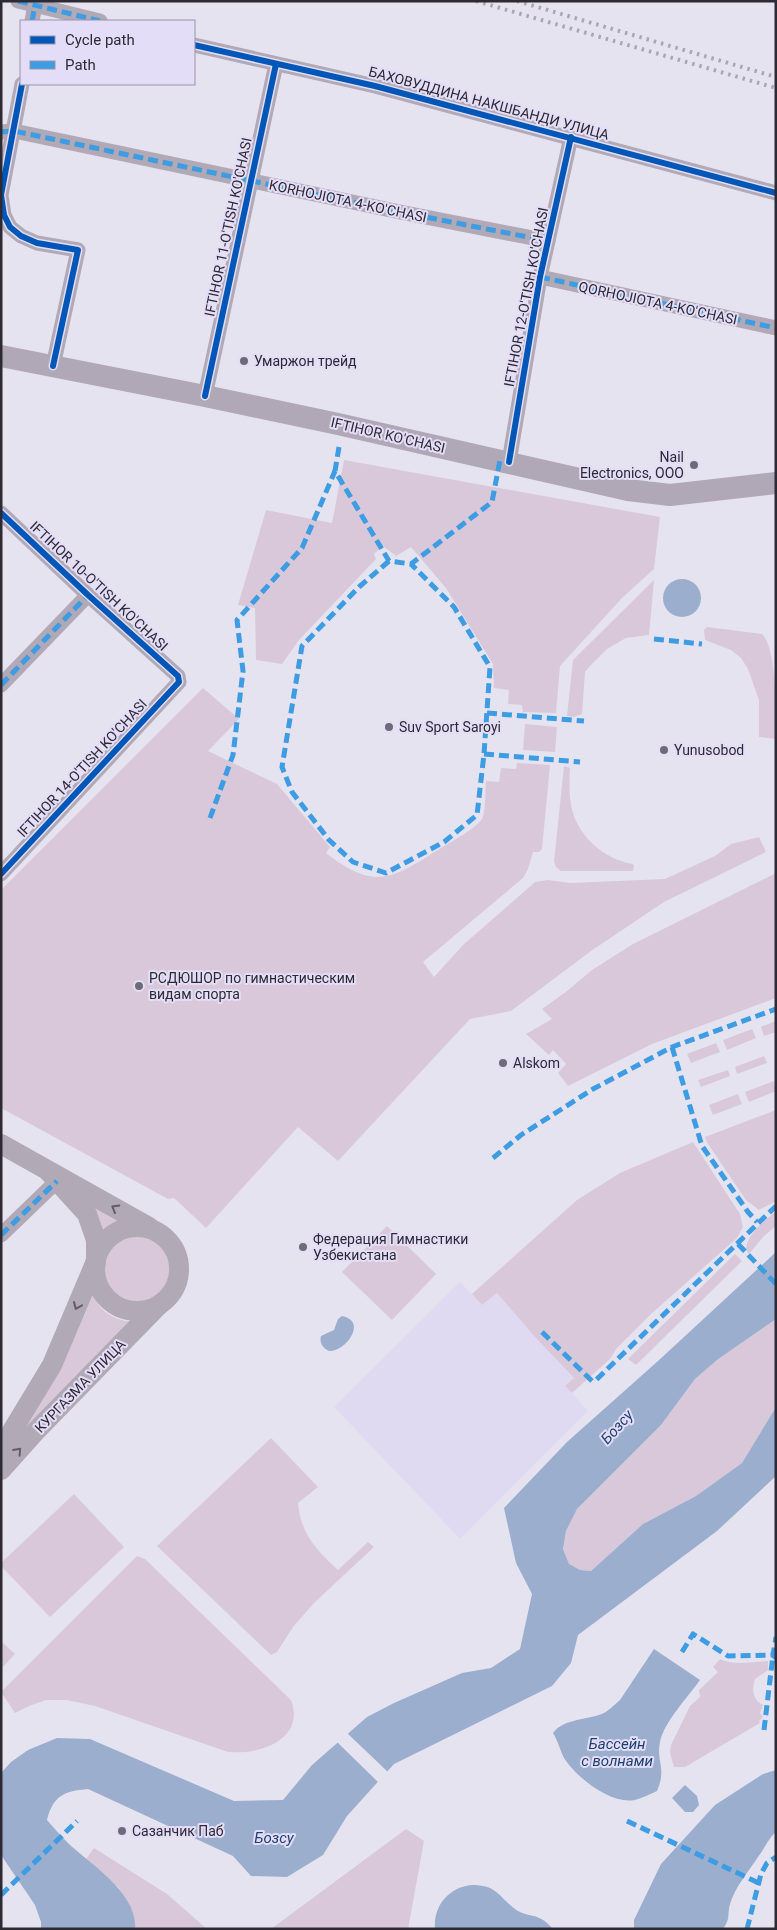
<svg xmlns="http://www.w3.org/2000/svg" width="777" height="1930" viewBox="0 0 777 1930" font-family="Roboto,sans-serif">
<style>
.built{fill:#dfdaf2}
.green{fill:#d9c8da}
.water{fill:#9caecd}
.pier{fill:#e6e3f1}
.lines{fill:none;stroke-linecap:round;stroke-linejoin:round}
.minor{stroke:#b1a9b6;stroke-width:15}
.tertiary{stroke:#b1a9b6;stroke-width:20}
.secondary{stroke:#b0a8b7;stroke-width:22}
.rail{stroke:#aaa7b1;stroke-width:4;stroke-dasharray:2.5 5;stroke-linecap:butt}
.quiet{stroke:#3d9ce2;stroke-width:5;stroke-dasharray:10 5;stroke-linecap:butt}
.cycleway-casing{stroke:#e3ddf7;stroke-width:9}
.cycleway{stroke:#0057b8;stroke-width:6}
.oneway{stroke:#625d68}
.poi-dot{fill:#6e6b76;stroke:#e3ddf7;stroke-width:2}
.labels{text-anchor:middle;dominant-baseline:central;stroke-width:4;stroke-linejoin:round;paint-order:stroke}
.street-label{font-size:14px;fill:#2d2a34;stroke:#e3ddf7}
.poi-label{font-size:14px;fill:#2d2a34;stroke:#e3ddf7;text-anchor:start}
.water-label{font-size:15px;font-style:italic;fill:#1b4071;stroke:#e3ddf7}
</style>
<rect width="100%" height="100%" fill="#e6e3f1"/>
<path class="built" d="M460 1282 482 1305 497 1293 535 1337 574 1378 566 1387 588 1411 460 1539 334 1407Z"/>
<g class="green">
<path d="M344 460 660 517 654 569 622 598 560 666 556 713 523 712 522 705 508 704 509 690 494 688 493 664 446 588 411 547 396 556 383 546 374 554 376 559 299 640 282 664 256 660 255 608 238 605 266 510 332 523Z"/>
<path d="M654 580 649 635 626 638 607 649 590 666 585 672 582 714 574 717 567 716 573 660Z"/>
<path d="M707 627 762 634C777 648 776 715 776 739L759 737V700L748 669 741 658 731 650 705 640 704 630Z"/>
<path d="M203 688 239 719 208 751 277 784 330 847 326 853C376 892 393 878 441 848 452 841 475 829 482 819 486 812 485 790 486 781L499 782 501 768 516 769 517 763 550 765 542 849 539 852H533L528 869 523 878 423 962 434 977 463 945 535 882 548 880 570 883 665 879 715 856 731 844 759 837 766 852 664 902 591 951 511 1011 470 1019 338 1161 298 1127 206 1228 174 1198 168 1199 1 1108V890Z"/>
<path d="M525 724 557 727 555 752 523 750Z"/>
<path d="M564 766 570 768C568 801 570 823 595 846 605 855 620 862 633 864L634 866 633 871H561L556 867 554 862Z"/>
<path d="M776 873V998L652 1044 568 1086 558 1073 566 1064 553 1050 549 1055 526 1034 552 1019 542 1009 567 991 592 970 633 944Z"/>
<path d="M776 1021V1032L764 1036 761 1027Z"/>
<path d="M752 1029 756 1038 727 1050 723 1040Z"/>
<path d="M716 1043 720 1052 691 1063 687 1054Z"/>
<path d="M764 1056 767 1063 737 1074 735 1067Z"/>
<path d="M728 1070 730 1076 701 1087 698 1080Z"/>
<path d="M774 1081 776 1091 749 1102 745 1092Z"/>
<path d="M738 1094 742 1104 713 1115 709 1105Z"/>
<path d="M776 1110V1201L759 1210 746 1200 708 1144 705 1137Z"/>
<path d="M693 1142 740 1214 743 1227 737 1238 651 1314 617 1348 610 1359 572 1393 565 1386 574 1378 535 1337 497 1293 482 1305 472 1294 577 1200 620 1173Z"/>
<path d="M76 1195 130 1226 114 1228 104 1237Z"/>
<path d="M776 1211V1226L764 1236 749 1254 746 1250C746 1235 764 1221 776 1211Z"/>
<path d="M387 1226 436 1274 392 1320 342 1272Z"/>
<circle cx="135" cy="1269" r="34"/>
<path d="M735 1254 742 1261 636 1365 628 1359Z"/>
<path d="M92 1295C102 1313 115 1321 136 1322L7 1449Z"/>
<path d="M776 1319V1407L742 1463 696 1496 643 1524 591 1571 580 1570 569 1565 563 1549 566 1531 577 1509 661 1425 695 1379 717 1360Z"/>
<path d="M271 1438 318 1487 298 1503C301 1535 316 1549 338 1570L368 1542 374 1547 314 1603 293 1627 277 1652 271 1655 157 1546Z"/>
<path d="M74 1494 124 1547 50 1617 1 1566V1563Z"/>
<path d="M137 1556 145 1559 291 1700C306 1740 259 1755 228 1752L95 1706 67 1700H46L29 1706 15 1713 1 1692Z"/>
<path d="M1 1641 15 1654 1 1669Z"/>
<path d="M720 1659C735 1666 752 1662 768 1661V1670L755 1679C752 1689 752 1700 763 1705L760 1713 763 1717 759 1721 760 1723 685 1767H674L670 1753 671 1745 690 1706 700 1697 699 1690 718 1672 713 1667Z"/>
<path d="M406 1829 424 1841 408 1929H271Z"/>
<path d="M94 1848 167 1894 207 1929H135V1926L119 1888 86 1859Z"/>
</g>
<g class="water">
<circle cx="682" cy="598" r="19"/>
<path d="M776 1252V1319L717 1360 695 1379 661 1425 577 1509 566 1531 563 1549 569 1564 580 1570 591 1571 643 1524 696 1496 742 1463 776 1407V1476L717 1531 578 1635 571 1663 552 1686 394 1764 347 1816 323 1855 287 1877 251 1876 233 1856 88 1789C64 1791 53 1796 47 1820 54 1828 61 1836 68 1843 90 1864 138 1893 135 1929H41V1922L35 1905 1 1855V1773L11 1762 28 1750 57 1738 90 1739 234 1801 283 1800 312 1765 367 1717 394 1703 462 1673 491 1668 520 1649 532 1594 516 1563 504 1508 567 1442 658 1361Z"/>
<path d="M342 1316C368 1321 346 1352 329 1351 323 1348 319 1343 321 1336L334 1330 338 1319Z"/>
<path d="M654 1649 700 1680C688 1697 664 1722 660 1742 656 1763 667 1768 657 1791 650 1794 642 1798 635 1800 611 1805 576 1777 564 1758 560 1750 558 1741 553 1733 564 1718 589 1720 604 1713 611 1709 615 1704 620 1700Z"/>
<path d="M776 1770V1832C768 1839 765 1848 758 1857 749 1871 735 1887 730 1904 727 1915 731 1918 723 1929H634V1920L661 1864 715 1805 763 1774Z"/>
<path d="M685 1785 697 1796 699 1805 693 1812H685L672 1798Z"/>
<path d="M472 1885C497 1885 498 1896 515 1909 529 1919 538 1911 553 1929H435C433 1906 449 1887 472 1885Z"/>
</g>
<path class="pier" d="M346 1732 389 1773 379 1783 336 1741Z"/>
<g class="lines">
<g class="minor">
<path d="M18 1 100 21"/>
<path d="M32 21 35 5"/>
<path d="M194 45 375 86 776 193"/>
<path d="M22 84 1 195 4 215 10 227 21 236 37 243 78 250 53 366"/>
<path d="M1 132 14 131 400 212 548 241"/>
<path d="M540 277 776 328"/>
<path d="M205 396 276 64"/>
<path d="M509 462 540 277 571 137"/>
<path d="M1 513 88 595 178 676 179 682 1 874"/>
<path d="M1 685 88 595"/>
<path d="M1 1235 57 1181"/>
</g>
<g class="tertiary">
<path d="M1 1144 149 1227"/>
<circle cx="137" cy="1269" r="42"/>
<path d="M1 1449 52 1365 96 1261V1240L87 1214 48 1171"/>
<path d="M1 1470 35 1432 159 1305"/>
</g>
<path class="secondary" d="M1 356 205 396 338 424 628 490 670 495 776 483"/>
<g class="rail">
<path d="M476 1 776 88"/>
<path d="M517 1 776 77"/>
</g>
<g class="quiet">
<path d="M18 1 100 21"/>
<path d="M32 21 35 5"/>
<path d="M1 132 14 131 400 212 548 241"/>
<path d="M540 277 776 328"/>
<path d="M339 447 335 471 389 561 411 564 492 502 500 460"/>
<path d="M389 561 359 587 302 646 282 767 292 792 329 840 353 862 386 873 444 842 477 815 484 754 490 667 454 607 411 564"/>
<path d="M654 639 702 644"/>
<path d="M1 685 88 595"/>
<path d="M487 713 584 721"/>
<path d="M484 754 580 762"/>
<path d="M210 818 233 755 243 671 237 620 302 548 335 471"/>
<path d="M672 1047 702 1146 748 1212 757 1222"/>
<path d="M493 1158 521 1135 593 1089 672 1047 776 1009"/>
<path d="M1 1235 57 1181"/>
<path d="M738 1244 776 1284"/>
<path d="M542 1332 592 1381 596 1380 776 1206"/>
<path d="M682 1652 693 1634 728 1656 773 1655 776 1637"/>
<path d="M764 1730 773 1655 776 1658"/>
<path d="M627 1821 759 1883"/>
<path d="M1 1895 77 1821"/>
<path d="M747 1929 761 1874 767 1863 776 1857"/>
</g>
<defs>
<g id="cycleway">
<path d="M194 45 375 86 776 193"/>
<path d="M22 84 1 195 4 215 10 227 21 236 37 243 78 250 53 366"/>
<path d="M205 396 276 64"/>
<path d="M509 462 540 277 571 137"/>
<path d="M1 513 88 595 178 676 179 682 1 874"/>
</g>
</defs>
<use href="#cycleway" class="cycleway-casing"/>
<use href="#cycleway" class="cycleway"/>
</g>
<defs><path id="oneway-chevron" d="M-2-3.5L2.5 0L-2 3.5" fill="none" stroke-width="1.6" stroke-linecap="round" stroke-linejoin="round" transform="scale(1.25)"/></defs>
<g class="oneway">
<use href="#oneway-chevron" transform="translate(115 1208) rotate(-150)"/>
<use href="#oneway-chevron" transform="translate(77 1306) rotate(113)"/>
<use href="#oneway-chevron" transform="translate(18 1451) rotate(-48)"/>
</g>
<g class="poi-dot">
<circle cx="244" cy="361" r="5"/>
<circle cx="694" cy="465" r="5"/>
<circle cx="389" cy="727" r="5"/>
<circle cx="664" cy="750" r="5"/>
<circle cx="139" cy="986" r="5"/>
<circle cx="503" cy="1063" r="5"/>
<circle cx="303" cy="1247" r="5"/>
<circle cx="122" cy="1831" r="5"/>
</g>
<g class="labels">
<g class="street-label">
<text transform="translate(489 103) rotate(15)">БАХОВУДДИНА НАКШБАНДИ УЛИЦА</text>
<text transform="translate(348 201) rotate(12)">KORHOJIOTA 4-KO'CHASI</text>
<text transform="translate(228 227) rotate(-78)">IFTIHOR 11-O'TISH KO'CHASI</text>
<text transform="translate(526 297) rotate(-79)">IFTIHOR 12-O'TISH KO'CHASI</text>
<text transform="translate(658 303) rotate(12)">QORHOJIOTA 4-KO'CHASI</text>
<text transform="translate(388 435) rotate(13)">IFTIHOR KO'CHASI</text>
<text transform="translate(99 586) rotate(43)">IFTIHOR 10-O'TISH KO'CHASI</text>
<text transform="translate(82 768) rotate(-47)">IFTIHOR 14-O'TISH KO'CHASI</text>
<text transform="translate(80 1386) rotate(-46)">КУРГАЗМА УЛИЦА</text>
</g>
<g class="poi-label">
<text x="254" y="361">Умаржон трейд</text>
<text x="684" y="457" text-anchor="end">Nail<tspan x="684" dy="16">Electronics, ООО</tspan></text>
<text x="399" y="727">Suv Sport Saroyi</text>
<text x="674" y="750">Yunusobod</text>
<text x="149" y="978">РСДЮШОР по гимнастическим<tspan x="149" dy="16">видам спорта</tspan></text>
<text x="513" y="1063">Alskom</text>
<text x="313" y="1239">Федерация Гимнастики<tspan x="313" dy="16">Узбекистана</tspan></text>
<text x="132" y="1831">Сазанчик Паб</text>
</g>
<g class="water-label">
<text transform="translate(617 1427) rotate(-48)">Бозсу</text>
<text x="617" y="1744">Бассейн<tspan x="617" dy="17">с волнами</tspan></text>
<text x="274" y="1838">Бозсу</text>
</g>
</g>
<rect width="777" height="1930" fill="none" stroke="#2d2a34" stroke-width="5"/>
<rect x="20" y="20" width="175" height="65" fill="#e3ddf7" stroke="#9a95a9"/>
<rect x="30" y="36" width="25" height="8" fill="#0057b8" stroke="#9a95a9"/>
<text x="65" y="45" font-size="15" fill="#2d2a34">Cycle path</text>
<rect x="30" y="61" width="25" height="8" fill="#3d9ce2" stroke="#9a95a9"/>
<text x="65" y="70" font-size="15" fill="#2d2a34">Path</text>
</svg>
